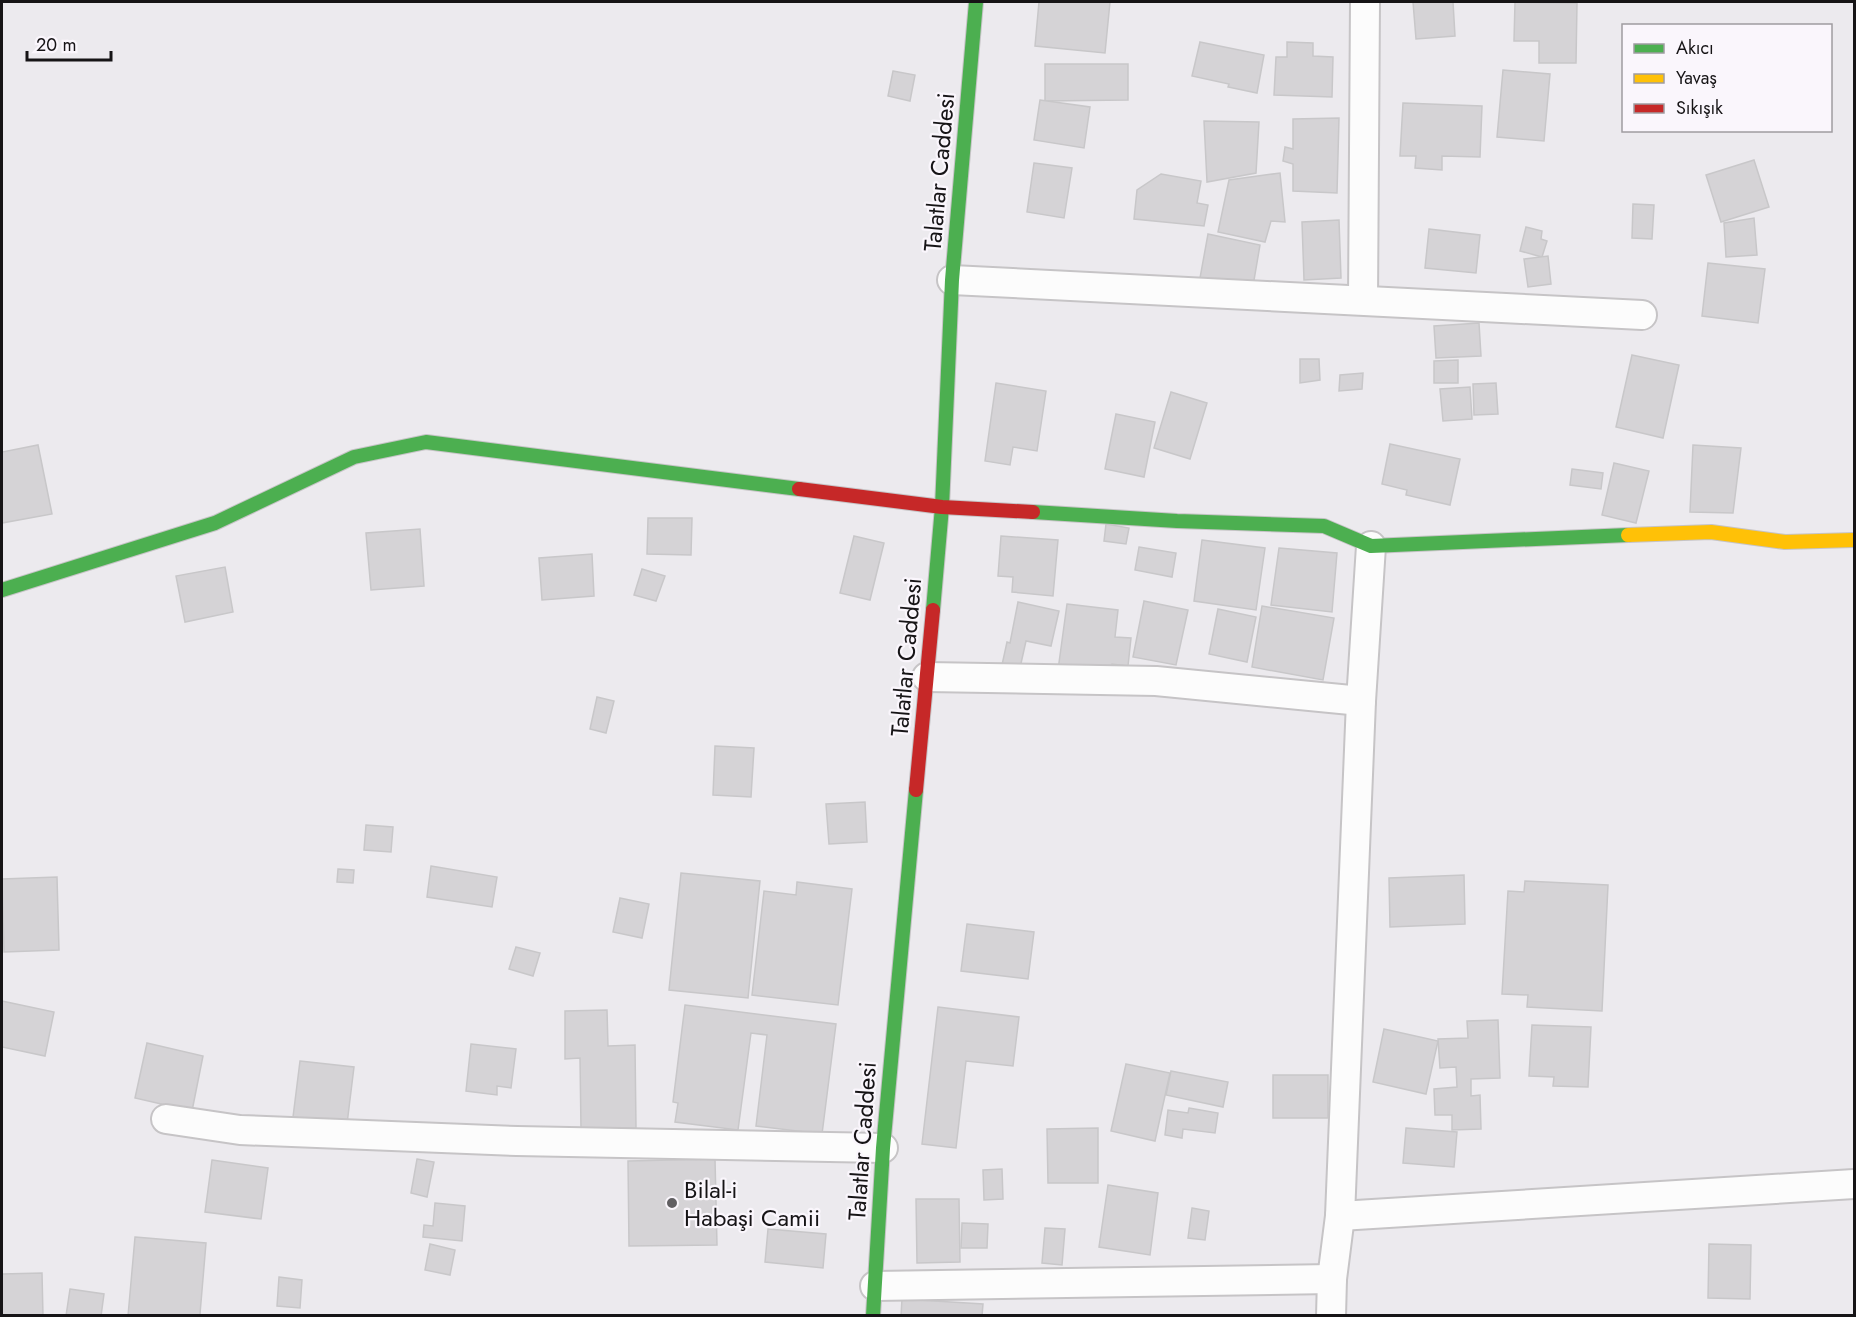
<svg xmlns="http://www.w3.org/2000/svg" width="1856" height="1317" viewBox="0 0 1856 1317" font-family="Jost,sans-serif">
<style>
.building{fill:#d5d3d6;stroke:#c8c7c9;stroke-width:1.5}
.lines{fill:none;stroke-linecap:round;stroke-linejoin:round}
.street-casing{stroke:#c6c4c6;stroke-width:32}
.fast-casing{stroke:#c6c4c6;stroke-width:16}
.slow-casing{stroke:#c6c4c6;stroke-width:16}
.jam-casing{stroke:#c6c4c6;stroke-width:16}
.street{stroke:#fcfcfc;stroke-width:28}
.fast{stroke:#4caf50;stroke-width:14}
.slow{stroke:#ffc107;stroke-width:14}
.jam{stroke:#c62828;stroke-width:14}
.poi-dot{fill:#615f62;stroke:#faf6fc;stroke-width:2}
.labels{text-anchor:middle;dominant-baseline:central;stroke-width:4.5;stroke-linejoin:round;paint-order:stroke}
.street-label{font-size:24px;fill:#161416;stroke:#faf6fc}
.poi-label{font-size:24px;fill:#161416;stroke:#faf6fc;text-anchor:start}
</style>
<rect width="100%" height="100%" fill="#eceaee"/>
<g class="building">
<path d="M1039 2H1110L1105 53 1035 46Z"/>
<path d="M1413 2H1453L1455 36 1416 39Z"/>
<path d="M1515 2 1577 3 1576 63H1539V41H1514Z"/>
<path d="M1200 42 1264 55 1257 93 1228 87 1229 84 1192 76Z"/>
<path d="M1287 42 1313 43V56L1333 57 1332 97 1274 95 1276 57H1287Z"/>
<path d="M1045 64H1128V100L1045 101Z"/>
<path d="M1503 70 1550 74 1544 141 1497 137Z"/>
<path d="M893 71 915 75 910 101 888 96Z"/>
<path d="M1040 100 1090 107 1084 148 1034 140Z"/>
<path d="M1403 103 1482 106 1480 157 1442 156V170L1415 168 1416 156H1400Z"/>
<path d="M1339 118 1337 193 1293 191V164L1283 161 1285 147 1293 149V119Z"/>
<path d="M1204 121 1259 122 1256 173 1207 182Z"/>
<path d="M1754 160 1769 207 1721 222 1706 175Z"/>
<path d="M1034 163 1072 168 1064 218 1027 212Z"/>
<path d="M1280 173 1285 222 1271 221 1265 242 1218 232 1229 180Z"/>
<path d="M1161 174 1201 181 1197 203 1208 205 1204 226 1134 219 1137 190Z"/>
<path d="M1633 204 1654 205 1652 239 1632 238Z"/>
<path d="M1754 218 1757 255 1726 257 1724 223Z"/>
<path d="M1339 220 1341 278 1304 280 1302 222Z"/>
<path d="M1526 227 1542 231 1541 239 1547 241 1542 257 1520 251Z"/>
<path d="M1429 229 1480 235 1476 273 1425 268Z"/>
<path d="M1208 234 1260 245 1252 292 1198 289Z"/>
<path d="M1548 256 1551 284 1528 287 1524 259Z"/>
<path d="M1708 263 1765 269 1758 323 1702 316Z"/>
<path d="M1479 323 1481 356 1436 358 1434 326Z"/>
<path d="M1632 355 1679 365 1663 438 1616 427Z"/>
<path d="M1300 359H1319L1320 380 1300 383Z"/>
<path d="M1458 360V383H1434V361Z"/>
<path d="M1363 373 1362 389 1339 391 1340 375Z"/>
<path d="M996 383 1046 391 1037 451 1013 447 1010 465 985 461Z"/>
<path d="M1496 383 1498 414 1474 415 1473 384Z"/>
<path d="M1470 387 1472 419 1443 421 1440 389Z"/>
<path d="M1171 392 1207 403 1190 459 1154 448Z"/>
<path d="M1116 414 1155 422 1144 477 1105 469Z"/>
<path d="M1390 444 1460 459 1450 505 1406 495 1407 490 1382 484Z"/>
<path d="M38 445 52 514 2 523V452Z"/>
<path d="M1693 445 1741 448 1733 513 1690 512Z"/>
<path d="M1614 463 1649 471 1636 523 1602 515Z"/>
<path d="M1572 469 1603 473 1601 489 1570 485Z"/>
<path d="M648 518H692L691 555 647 554Z"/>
<path d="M1106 524 1129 528 1126 544 1104 541Z"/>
<path d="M420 529 424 586 371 590 366 533Z"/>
<path d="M854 536 884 543 870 600 840 593Z"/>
<path d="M1001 536 1058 540 1053 596 1012 592 1013 577 998 576Z"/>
<path d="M1202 540 1265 548 1256 610 1194 601Z"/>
<path d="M1139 547 1176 553 1172 577 1135 570Z"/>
<path d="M1279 548 1337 553 1332 612 1271 605Z"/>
<path d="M592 554 594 596 542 600 539 558Z"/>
<path d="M225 567 233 612 185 622 176 576Z"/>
<path d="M642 569 665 576 656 601 634 595Z"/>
<path d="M1144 601 1188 610 1176 665 1133 657Z"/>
<path d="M1018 602 1059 611 1051 646 1026 641 1020 668 1002 665 1007 642 1010 643Z"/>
<path d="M1067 604 1118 610 1115 637 1131 638 1128 666 1112 664 1110 676 1058 670Z"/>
<path d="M1262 606 1334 618 1323 680 1252 667Z"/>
<path d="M1218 609 1256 617 1247 662 1209 654Z"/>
<path d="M597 697 614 701 606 733 590 729Z"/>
<path d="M715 746 754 748 751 797 713 795Z"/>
<path d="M865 802 867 842 829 844 826 804Z"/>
<path d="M366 825 393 827 391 852 364 850Z"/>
<path d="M431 866 497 877 492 907 427 897Z"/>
<path d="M338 869 354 870 353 883 337 882Z"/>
<path d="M681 873 760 881 748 998 669 990Z"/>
<path d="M1464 875 1465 924 1390 927 1389 878Z"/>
<path d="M57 877 59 950 4 952 2 879Z"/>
<path d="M1525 881 1608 885 1602 1011 1527 1007 1528 995 1502 994 1508 891 1524 892Z"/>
<path d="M797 882 852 889 838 1005 752 995 764 891 796 895Z"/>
<path d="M620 898 649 904 642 938 613 932Z"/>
<path d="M967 924 1034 932 1028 979 961 971Z"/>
<path d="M516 947 540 953 533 976 509 969Z"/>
<path d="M2 1001 54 1012 45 1056 2 1047Z"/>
<path d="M685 1005 836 1024 822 1134 756 1126 767 1035 751 1033 738 1130 675 1122 678 1103 673 1102Z"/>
<path d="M938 1007 1019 1017 1013 1066 966 1061 956 1148 922 1144Z"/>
<path d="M607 1010 608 1046 635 1045 636 1128 581 1129 580 1058 565 1059V1011Z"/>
<path d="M1498 1020 1500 1078 1471 1079V1096L1480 1095 1481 1129 1452 1130V1115H1435L1434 1089 1457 1087 1456 1067 1440 1068 1438 1039 1468 1038 1467 1021Z"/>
<path d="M1532 1025 1591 1027 1588 1087 1553 1086 1554 1077 1529 1076Z"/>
<path d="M1384 1029 1438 1041 1426 1094 1373 1082Z"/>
<path d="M147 1043 203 1056 192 1111 135 1098Z"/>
<path d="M471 1044 516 1049 511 1088 497 1086V1095L466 1091Z"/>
<path d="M300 1061 354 1067 347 1124 293 1117Z"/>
<path d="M1126 1064 1170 1073 1155 1141 1111 1131Z"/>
<path d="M1171 1071 1228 1082 1223 1107 1166 1095Z"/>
<rect x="1273" y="1075" width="55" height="43"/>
<path d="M1189 1108 1218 1113 1215 1133 1183 1129 1182 1138 1165 1135 1168 1110 1188 1113Z"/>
<path d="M1098 1128V1183H1048L1047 1129Z"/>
<path d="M1406 1128 1457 1132 1454 1167 1403 1163Z"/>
<path d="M417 1159 434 1162 427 1197 411 1193Z"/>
<path d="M715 1159 717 1245 629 1246 628 1161Z"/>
<path d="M212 1160 268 1168 261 1219 205 1212Z"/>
<path d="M1002 1169 1003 1199 984 1200 983 1170Z"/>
<path d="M1108 1185 1158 1193 1150 1255 1099 1247Z"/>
<path d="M916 1199H959L960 1262 917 1263Z"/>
<path d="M435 1203 465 1206 462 1241 423 1237 424 1225 433 1226Z"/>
<path d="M1192 1208 1209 1211 1205 1240 1188 1238Z"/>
<path d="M962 1223 988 1224 987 1248H961Z"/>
<path d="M1045 1228 1065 1229 1062 1265 1042 1263Z"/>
<path d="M768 1229 826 1234 823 1268 765 1262Z"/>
<path d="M135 1237 206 1243 200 1314 202 1316H128Z"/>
<path d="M430 1244 455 1250 450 1275 425 1270Z"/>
<path d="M1709 1244 1751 1245 1750 1299 1708 1298Z"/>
<path d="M42 1273 43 1316H2V1274Z"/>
<path d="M279 1277 302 1280 300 1308 277 1306Z"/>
<path d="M70 1289 104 1294 101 1316H66Z"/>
<path d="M902 1299 983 1304 982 1316H901Z"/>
</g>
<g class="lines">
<defs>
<g id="street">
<path d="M952 280 1642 315"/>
<path d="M1363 300 1365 2"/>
<path d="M927 677 1156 681 1361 701"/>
<path d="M166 1119 240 1130 517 1141 883 1148"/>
<path d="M1340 1216 1854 1184"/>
<path d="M875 1286 1332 1279"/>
<path d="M1331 1316 1332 1279 1340 1216 1361 701 1371 546"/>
</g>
<g id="fast">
<path d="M1033 512 1177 521 1324 526 1371 546 1628 535"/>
<path d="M2 590 215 523 354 457 426 442 799 489"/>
<path d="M933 610 942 507 952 280 976 2"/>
<path d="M873 1316 883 1148 916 790"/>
</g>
<path id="slow" d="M1628 535 1711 532 1785 542 1854 540"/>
<g id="jam">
<path d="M799 489 942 507 1033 512"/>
<path d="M916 790 933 610"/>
</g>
</defs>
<use href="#street" class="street-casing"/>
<use href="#fast" class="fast-casing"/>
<use href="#slow" class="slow-casing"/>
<use href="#jam" class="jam-casing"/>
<use href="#street" class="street"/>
<use href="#fast" class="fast"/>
<use href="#slow" class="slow"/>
<use href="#jam" class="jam"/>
</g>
<circle class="poi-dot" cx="672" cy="1203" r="6"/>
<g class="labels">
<g class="street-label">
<text transform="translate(939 172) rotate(-85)">Talatlar Caddesi</text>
<text transform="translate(906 657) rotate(-85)">Talatlar Caddesi</text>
<text transform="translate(862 1141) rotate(-86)">Talatlar Caddesi</text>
</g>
<g class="poi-label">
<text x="684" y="1189">Bilal-i<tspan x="684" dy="28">Habaşi Camii</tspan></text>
</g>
</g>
<rect width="1856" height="1317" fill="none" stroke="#161416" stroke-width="6"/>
<rect x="1622" y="24" width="210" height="108" fill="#faf6fc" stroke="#9f9ca0" stroke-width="1.5"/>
<rect x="1634" y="44" width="30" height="9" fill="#4caf50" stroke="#9f9ca0" stroke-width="1.5"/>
<text x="1676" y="54" font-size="18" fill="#161416">Akıcı</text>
<rect x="1634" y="74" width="30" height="9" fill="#ffc107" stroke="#9f9ca0" stroke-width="1.5"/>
<text x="1676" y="84" font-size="18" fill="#161416">Yavaş</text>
<rect x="1634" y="104" width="30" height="9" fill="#c62828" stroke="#9f9ca0" stroke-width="1.5"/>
<text x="1676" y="114" font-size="18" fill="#161416">Sıkışık</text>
<path d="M27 51v9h84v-9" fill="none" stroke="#161416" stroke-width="3"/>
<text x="36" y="51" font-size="18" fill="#161416" stroke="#faf6fc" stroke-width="4.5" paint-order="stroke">20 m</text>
</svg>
